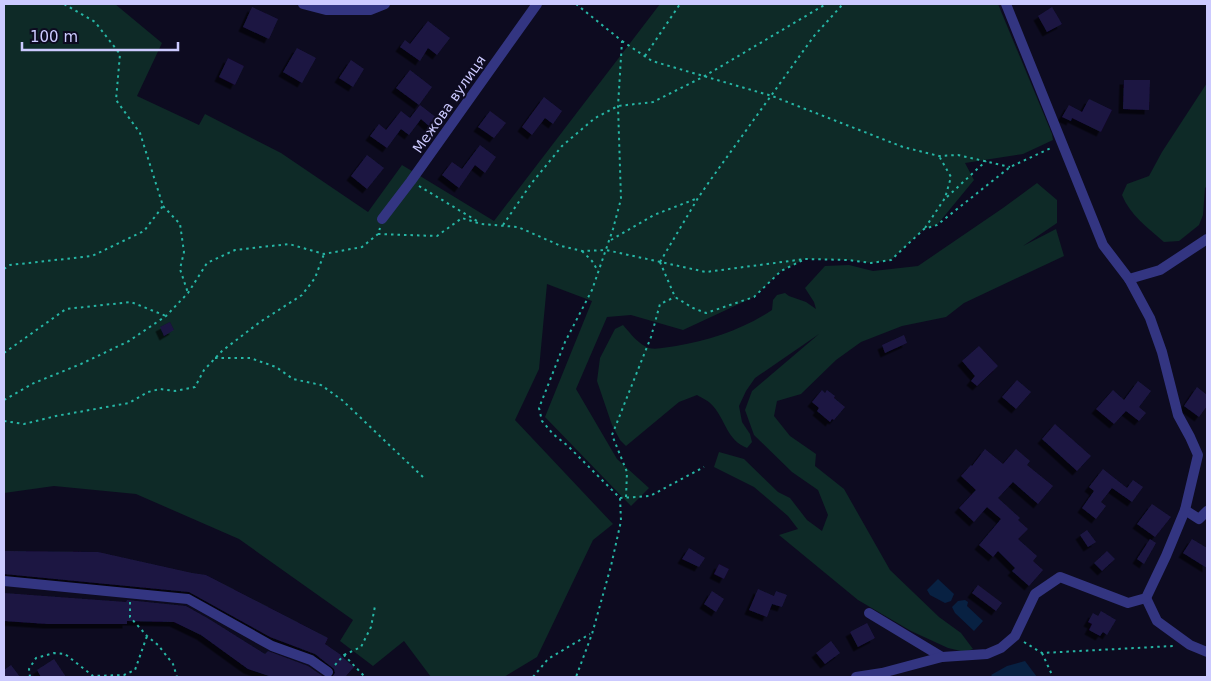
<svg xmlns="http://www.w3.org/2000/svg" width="1211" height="681" viewBox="0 0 1211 681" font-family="'DejaVu Sans',sans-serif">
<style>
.green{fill:#0e2a27}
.water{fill:#082142}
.building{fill:#1c1642;filter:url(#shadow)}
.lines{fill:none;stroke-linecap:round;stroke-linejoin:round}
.path{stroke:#26b6a5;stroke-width:2;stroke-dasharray:2.5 4;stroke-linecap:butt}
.minor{stroke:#333581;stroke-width:10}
.labels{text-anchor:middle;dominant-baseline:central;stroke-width:4;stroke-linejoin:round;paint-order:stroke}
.street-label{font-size:14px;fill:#cccaff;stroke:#0d0b20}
</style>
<defs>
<filter id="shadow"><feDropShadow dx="-4.5" dy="4.5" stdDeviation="0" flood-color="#0009"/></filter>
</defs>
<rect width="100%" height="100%" fill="#0d0b20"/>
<g class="green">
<path d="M4 4H115L162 43 137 96 199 125 205 114 281 153 368 212 402 165 494 221 660 4H998L1052 134 1053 140 1023 154 965 163 974 180 937 225 924 229 891 260 871 263 848 260 805 259 781 271 754 297 683 330 631 315 607 317 576 389 617 459 649 488 631 506 545 417 592 301 547 284 539 369 515 420 613 524 593 540 537 657 504 677H431L404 641 373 666 340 641 353 620 239 539 136 494 54 486 4 493Z"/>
<path d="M1207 83V186L1205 188 1203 215 1199 225 1179 241 1164 242C1148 228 1130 215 1122 195L1127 184 1149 176 1162 152Z"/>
<path d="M1037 183 1057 200V223L1023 246 1056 229 1064 256 964 303 946 317 902 326 861 342 836 360 801 394 777 401 774 416 790 436 816 454 815 466 844 489 890 570 939 617 961 633 973 649 965 652 948 648 911 631 858 600 779 535 798 529 788 516 754 487 714 467 719 452 744 459 778 492 790 498 807 520 822 531 828 515 818 490 792 472 754 435 745 410 752 391 819 334 755 378 746 391 739 406 742 422 750 434 752 442 747 448C727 440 726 421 713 406 709 401 702 398 697 395L679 402 626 446 620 440 612 425 597 381 600 358 615 329 623 325C631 334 638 344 649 348 656 350 668 347 676 346 710 340 742 330 772 310L773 300 777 295 785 293 789 296 806 302 816 309 814 302 805 288 825 266 849 265 873 271 918 266 1003 208Z"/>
</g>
<g class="water">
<path d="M938 579 954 594 951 601 945 603 930 595 927 590Z"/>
<path d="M965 600 968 602 967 606 983 621 974 631 955 613 952 607 958 601Z"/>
<path d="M1025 661 1037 677H993L991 675 1007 666Z"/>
</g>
<g class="building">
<path d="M252 7 278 19 269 39 243 27Z"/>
<path d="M1052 7 1062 24 1047 32 1038 16Z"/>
<path d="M428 21 450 38 437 55 428 48 420 61 400 47 405 40 410 44Z"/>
<path d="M297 48 316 58 302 83 283 72Z"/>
<path d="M228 58 244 66 235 85 219 77Z"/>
<path d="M351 60 364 69 353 87 339 78Z"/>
<path d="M410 70 432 87 419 105 396 88Z"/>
<path d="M1124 80H1150L1149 110 1123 109Z"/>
<path d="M544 97 562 111 553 124 545 118 532 135 522 127Z"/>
<path d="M1089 99 1112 110 1101 132 1072 118 1071 121 1062 117 1069 105 1082 112Z"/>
<path d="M420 105 437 118 430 127 421 119 409 135 401 129 387 148 370 136 379 124 386 130 401 111 410 118Z"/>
<path d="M490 111 506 123 494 138 478 127Z"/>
<path d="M480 145 496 157 485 173 475 165 459 188 442 175 452 162 462 169Z"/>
<path d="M367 155 384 168 367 189 351 176Z"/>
<path d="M170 322 174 330 164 336 160 327Z"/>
<path d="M904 335 907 343 885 353 882 345Z"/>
<path d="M979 346 998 366 977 386 971 381 975 376 962 361Z"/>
<path d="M1017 380 1031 392 1016 409 1002 397Z"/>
<path d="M1138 381 1151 391 1139 407 1146 413 1139 421 1126 411 1114 424 1096 409 1113 390 1124 400Z"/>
<path d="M1197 387 1207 395V406L1199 417 1184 406Z"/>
<path d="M822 390 825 393 827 390 835 396 834 398 845 407 834 420 832 419 830 422 817 411 819 408 812 402Z"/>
<path d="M1055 424 1091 456 1077 471 1042 439Z"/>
<path d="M985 449 1003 464 1016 449 1030 461 1027 465 1053 486 1038 504 1013 482 998 498 1020 518 1018 520 1028 529 1018 539 1037 556 1033 561 1043 570 1029 586 1012 571 1015 568 998 551 993 557 979 545 1001 519 987 507 974 522 959 508 976 490 961 476 971 465 972 466Z"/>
<path d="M1103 469 1127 488 1133 480 1143 487 1132 502 1112 488 1101 502 1106 506 1096 519 1082 508 1094 491 1089 487Z"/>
<path d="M1152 504 1171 517 1155 537 1137 524Z"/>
<path d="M1087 530 1096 542 1088 547 1080 535Z"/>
<path d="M1150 539 1156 543 1144 564 1137 559Z"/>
<path d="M1192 539 1207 548V568L1183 553Z"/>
<path d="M689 548 705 558 699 567 682 559Z"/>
<path d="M4 551 98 552 192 573 206 575 328 638 325 644 341 655H340L354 667 345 677H332L335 673 334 669 315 654 270 637 189 592 4 574Z"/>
<path d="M1107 551 1115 559 1102 571 1094 563Z"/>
<path d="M719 564 729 569 724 579 714 574Z"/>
<path d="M978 585 1002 603 996 611 972 593Z"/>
<path d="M758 589 774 596 776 591 787 595 782 607 772 604 767 617 749 610Z"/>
<path d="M712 591 724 599 716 612 704 604Z"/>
<path d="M4 593 126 602 127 600 186 606 209 619 265 654 268 651 308 666 324 677H272L248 669 201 635 174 622 127 621V624H48L4 621Z"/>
<path d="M1101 611 1116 620 1107 635 1103 632 1100 636 1089 630 1092 624 1088 622 1093 613 1098 616Z"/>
<path d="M867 623 875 638 858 647 850 632Z"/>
<path d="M831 641 840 653 825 664 816 653Z"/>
<path d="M54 659 66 677H41L37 670Z"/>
<path d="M11 665 20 677H4V670Z"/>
</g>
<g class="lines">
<g class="path">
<path d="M576 4 622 41 618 106 621 199 613 229 592 290 565 342 539 408 542 421 553 434 568 446 620 498 621 521 611 566 592 634 576 677"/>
<path d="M622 41 652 61 772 96 903 147 939 156 958 155 1010 167"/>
<path d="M645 56 680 4"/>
<path d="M419 186 477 221"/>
<path d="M947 197 986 161"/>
<path d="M163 206 180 224 184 252 180 269 188 293"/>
<path d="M503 225 531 184 562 146 595 118 618 106 653 102 703 77 826 4"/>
<path d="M925 228 945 198 951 177 939 156"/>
<path d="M378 234 437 236 462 218 481 224 518 227 561 246 582 251 606 250 706 272 805 259 848 260 871 263 891 260 924 229 937 225 1010 167 1053 147"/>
<path d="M611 240 654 215 698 198"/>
<path d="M582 251 592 261 598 271"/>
<path d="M660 262 698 198 709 182 814 36 843 4"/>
<path d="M660 262 675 297 693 308 706 313 754 297 781 271 803 260"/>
<path d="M4 269 10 265 92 256 144 231 163 206 140 133 116 100 120 54 95 22 64 4"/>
<path d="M4 353 66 309 131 302 166 316"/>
<path d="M215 358H250L276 367 293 379 321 385 342 400 425 479"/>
<path d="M4 400 34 383 81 364 129 341 166 316 188 293 207 263 235 250 289 244 324 254 362 247 378 234 380 228"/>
<path d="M4 421 24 424 56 416 129 403 148 392 160 389 175 391 195 387 204 370 222 351 260 322 302 295 315 278 324 254"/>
<path d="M626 497 627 472 612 435 651 337 660 304 675 297"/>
<path d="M620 498 650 496 704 467"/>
<path d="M130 602V617L147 636 158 645 173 664 177 677"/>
<path d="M1024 642 1042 653 1173 646"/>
<path d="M1042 653 1053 677"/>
<path d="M344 655 361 647 371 627 375 606"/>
<path d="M335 665 344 655 365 677"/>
<path d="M30 677 29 669 36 658 54 653 65 654 93 676 124 675 135 670 147 636"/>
<path d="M533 677 548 659 590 634"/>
</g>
<g class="minor">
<path d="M303 4 326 10H370L385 4"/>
<path d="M382 219 411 181 537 4"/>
<path d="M1129 279 1160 270 1207 239"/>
<path d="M1185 510 1199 519 1207 511"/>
<path d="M4 581 188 599 272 646 311 660 328 672"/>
<path d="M1146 598 1157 621 1190 645 1207 652"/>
<path d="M869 613 942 657"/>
<path d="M856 677 882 673 942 657 987 654 1001 648 1015 636 1035 594 1060 577 1128 603 1146 598 1166 556 1185 510 1198 455 1190 437 1178 415 1162 352 1150 318 1129 279 1103 245 1006 4"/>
</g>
</g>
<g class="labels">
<g class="street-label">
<text transform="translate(449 104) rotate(-55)">Межова вулиця</text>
</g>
</g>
<rect width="1211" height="681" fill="none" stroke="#cccaff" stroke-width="10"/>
<path d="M22 42v8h156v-8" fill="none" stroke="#cccaff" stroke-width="2.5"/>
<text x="30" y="42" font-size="15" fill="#cccaff" stroke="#0d0b20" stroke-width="4" paint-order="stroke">100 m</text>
</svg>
